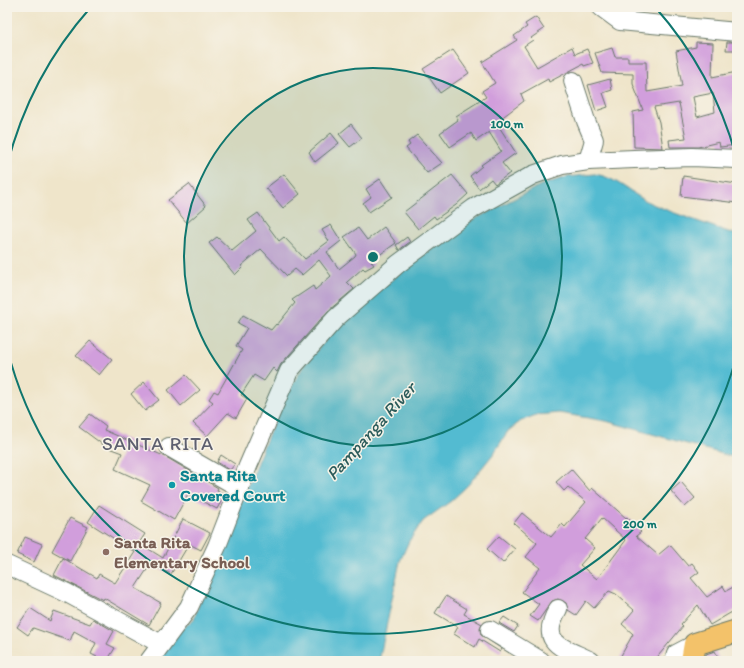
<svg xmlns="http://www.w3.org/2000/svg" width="744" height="668" viewBox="0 0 744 668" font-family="Itim,sans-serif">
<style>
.water{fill:#53bbd1;stroke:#397c82}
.building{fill:#d19edc;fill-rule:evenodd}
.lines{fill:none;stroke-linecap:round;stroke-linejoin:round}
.minor-casing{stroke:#687868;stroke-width:20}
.major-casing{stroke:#687868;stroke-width:24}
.minor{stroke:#fff;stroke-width:18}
.major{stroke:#f3c26a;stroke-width:22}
.ring{fill:none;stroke:#0f766e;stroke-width:2}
.culture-dot{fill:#0f9aa8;stroke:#f7f3e8;stroke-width:1.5}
.education-dot{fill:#8d6e63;stroke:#f7f3e8;stroke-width:1.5}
.labels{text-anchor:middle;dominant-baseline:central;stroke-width:3;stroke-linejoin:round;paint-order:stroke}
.culture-label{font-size:17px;font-weight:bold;fill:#0d838f;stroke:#f7f3e8;text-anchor:start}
.education-label{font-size:17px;font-weight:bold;fill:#785e54;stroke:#f7f3e8;text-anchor:start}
.water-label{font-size:18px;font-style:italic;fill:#2c5c5b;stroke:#f7f3e8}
.quarter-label{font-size:19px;letter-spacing:1px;fill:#5d5f6f;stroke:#f7f3e8}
.centre{fill:#0f766e;stroke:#f7f3e8;stroke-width:2}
.ring-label{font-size:12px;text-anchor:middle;font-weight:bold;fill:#0f766e;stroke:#f7f3e8;stroke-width:3;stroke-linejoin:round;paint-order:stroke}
</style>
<rect width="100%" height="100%" fill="#f7f3e8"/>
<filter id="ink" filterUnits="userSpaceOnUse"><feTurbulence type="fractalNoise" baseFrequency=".025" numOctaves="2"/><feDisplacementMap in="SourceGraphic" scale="8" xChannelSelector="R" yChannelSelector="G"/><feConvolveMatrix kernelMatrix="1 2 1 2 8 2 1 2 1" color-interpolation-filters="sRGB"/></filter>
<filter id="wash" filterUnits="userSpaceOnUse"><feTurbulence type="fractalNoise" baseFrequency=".012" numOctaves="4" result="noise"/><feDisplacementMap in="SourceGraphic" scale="16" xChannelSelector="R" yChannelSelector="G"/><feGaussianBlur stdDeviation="0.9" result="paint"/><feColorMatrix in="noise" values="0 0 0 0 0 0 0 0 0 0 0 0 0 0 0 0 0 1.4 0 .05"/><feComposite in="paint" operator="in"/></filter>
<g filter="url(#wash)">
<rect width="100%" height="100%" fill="#efe5ca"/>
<path class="water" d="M595 174C618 178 632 195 652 204 680 216 709 225 737 235V458L606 421 559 413 536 415 521 421 508 431 494 453 468 485 451 501 423 521 409 541 400 561 379 661H154L179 631 194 619 200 601 281 404 305 364 347 316 415 261 473 220 541 185 567 177Z"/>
<g id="blocks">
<g class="building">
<path d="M536 17 544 29 531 38 533 40 524 46 537 67 572 47 575 54 587 49 593 63 584 66 583 64 549 82 548 79 521 94 524 101 496 122 516 153 502 163 510 173 495 184 491 179 479 189 470 176 482 166 481 165 501 151 489 132 476 141 471 133 450 147 440 133 458 120 456 116 486 97 482 91 495 83 482 62 517 40 514 36 527 27 525 24Z"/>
<path d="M696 42 713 43 712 77 737 72V145L720 147 719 142 698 147H670L669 140 686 138 679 103 654 107 659 122 663 148 634 147 633 112 643 110 633 84V74L602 73 595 53 612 48 615 57H628V62H646L647 92 682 86 676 51 696 47ZM713 93 715 112 697 117 693 97Z"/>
<path d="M727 42H737V50H726Z"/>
<path d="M453 50 469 73 440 93 423 69Z"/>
<path d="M610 79 612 90 603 93 608 107 596 111 588 85Z"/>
<path d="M351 124 362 138 350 147 339 134Z"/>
<path d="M331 133 339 143 315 162 309 152Z"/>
<path d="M417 135 442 163 427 173 406 148 410 145 408 142Z"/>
<path d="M284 174 300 194 283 208 266 188Z"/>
<path d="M452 175 468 194 456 205 436 219 434 216 418 229 404 212Z"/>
<path d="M683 176 737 184V203L681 196Z"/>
<path d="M380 179 392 197 369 212 363 203 371 197 366 189Z"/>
<path d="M189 184 206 206 187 223 168 200Z"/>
<path d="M258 213 279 241 284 237 305 259 329 241 322 230 331 225 341 241 327 252 339 269 355 256 356 254 344 237 358 228 367 240 384 227 396 243 371 261 374 265 365 270 363 268 347 282 354 289 328 311 281 364 277 372 273 368 264 381 254 375 241 395 247 399 236 418 228 413 207 436 193 423 213 402 209 399 214 391 218 393 242 350 236 346 247 328 238 323 243 315 271 330 276 324 277 325 295 303 292 300 313 286 315 290 331 276 319 260 302 275 295 269 287 276 261 249 241 266 243 267 235 275 209 243 217 237 232 251 256 231 248 220Z"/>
<path d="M407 237 410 242 399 250 396 245Z"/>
<path d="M90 341 112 359 99 375 76 356Z"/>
<path d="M186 375 200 390 181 406 168 390Z"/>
<path d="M144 382 159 400 145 411 131 394Z"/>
<path d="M90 414 106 426 104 430 166 457 218 488 217 490 225 494 217 509 188 494 174 520 141 501 150 485 115 469 122 453 106 447 79 427Z"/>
<path d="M221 455 235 464 230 470 217 462Z"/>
<path d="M571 469 590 491 592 488 626 518 627 517 641 532 636 536 658 555 670 545 688 566 692 563 699 572 691 578 707 597 723 586 726 591 737 585V609L710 625 698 605 681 624 683 626 654 661H618L633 634 622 624 634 610 616 594 609 591 594 608 586 601 576 615 568 610 566 603 558 599 552 601 538 621 530 616 539 604 522 592 540 568 526 557 537 543 514 523 522 513 551 537 562 524 565 527 586 502 568 487 564 491 556 482ZM602 518 626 540 597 579 580 565 595 548 585 539Z"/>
<path d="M681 482 695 498 685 507 671 491Z"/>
<path d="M99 505 145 534 139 543 163 558 183 519 210 533 201 550 189 544 171 574 151 564 144 574 135 588 161 603 149 625 104 598 103 600 54 575 63 558 97 578 99 574 115 583 135 552 88 522Z"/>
<path d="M70 518 88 527 70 561 52 551Z"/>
<path d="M499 536 515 549 503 563 487 549Z"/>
<path d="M25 537 42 544 34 562 17 554Z"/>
<path d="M446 596 467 609 464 614 482 624 480 629 481 635 502 649 500 652 479 639 475 647 454 634 458 627 435 613Z"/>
<path d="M30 608 50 621 54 611 90 624 93 619 114 631 107 644 115 648 107 661H105L91 654 96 643 74 631 70 641 33 628 28 635 17 627Z"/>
<path d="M504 617 518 626 514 632 499 623Z"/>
<path d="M715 651 720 661H706V654Z"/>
</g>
</g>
</g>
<g filter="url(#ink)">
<use href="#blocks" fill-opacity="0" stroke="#687868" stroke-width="1"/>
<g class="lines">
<defs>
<g id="minor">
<path d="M601 7 620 21 737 32"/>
<path d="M573 81 586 121 594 140 588 161"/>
<path d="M169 447 240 488"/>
<path d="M7 565 67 593 161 644"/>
<path d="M558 609C537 645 565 648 591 661"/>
<path d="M490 630 541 661"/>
<path d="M149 661 189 607 217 546 248 466 289 371 336 318 398 264 474 208 533 175 562 165 588 161 634 159 692 157 737 159"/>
<path d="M674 661 676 654 695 644"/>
</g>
<path id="major" d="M692 661 695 644 737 631"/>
</defs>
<use href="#minor" class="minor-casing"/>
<use href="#major" class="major-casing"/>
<use href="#minor" class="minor"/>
<use href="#major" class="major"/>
</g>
</g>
<circle cx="373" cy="257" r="189" fill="#0f766e" fill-opacity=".12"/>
<g class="ring">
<circle cx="373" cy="257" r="189"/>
<path d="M736 358A377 377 0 0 1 7 348M7 166A377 377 0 0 1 91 7M655 7A377 377 0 0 1 736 156"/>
</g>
<circle class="culture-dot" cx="172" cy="485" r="4"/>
<circle class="education-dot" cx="106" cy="552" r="4"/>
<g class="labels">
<g class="culture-label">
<text x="180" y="475">Santa Rita<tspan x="180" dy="20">Covered Court</tspan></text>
</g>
<g class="education-label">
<text x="114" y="542">Santa Rita<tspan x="114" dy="20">Elementary School</tspan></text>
</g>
<g class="water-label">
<text transform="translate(371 431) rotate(-48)">Pampanga River</text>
</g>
<g class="quarter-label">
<text x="158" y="443">SANTA RITA</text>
</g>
</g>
<circle cx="373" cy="257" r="6" class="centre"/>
<g class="ring-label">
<text x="507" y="128">100 m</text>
<text x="640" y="528">200 m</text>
</g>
<rect width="744" height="668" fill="none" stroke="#f7f3e8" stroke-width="24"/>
</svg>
